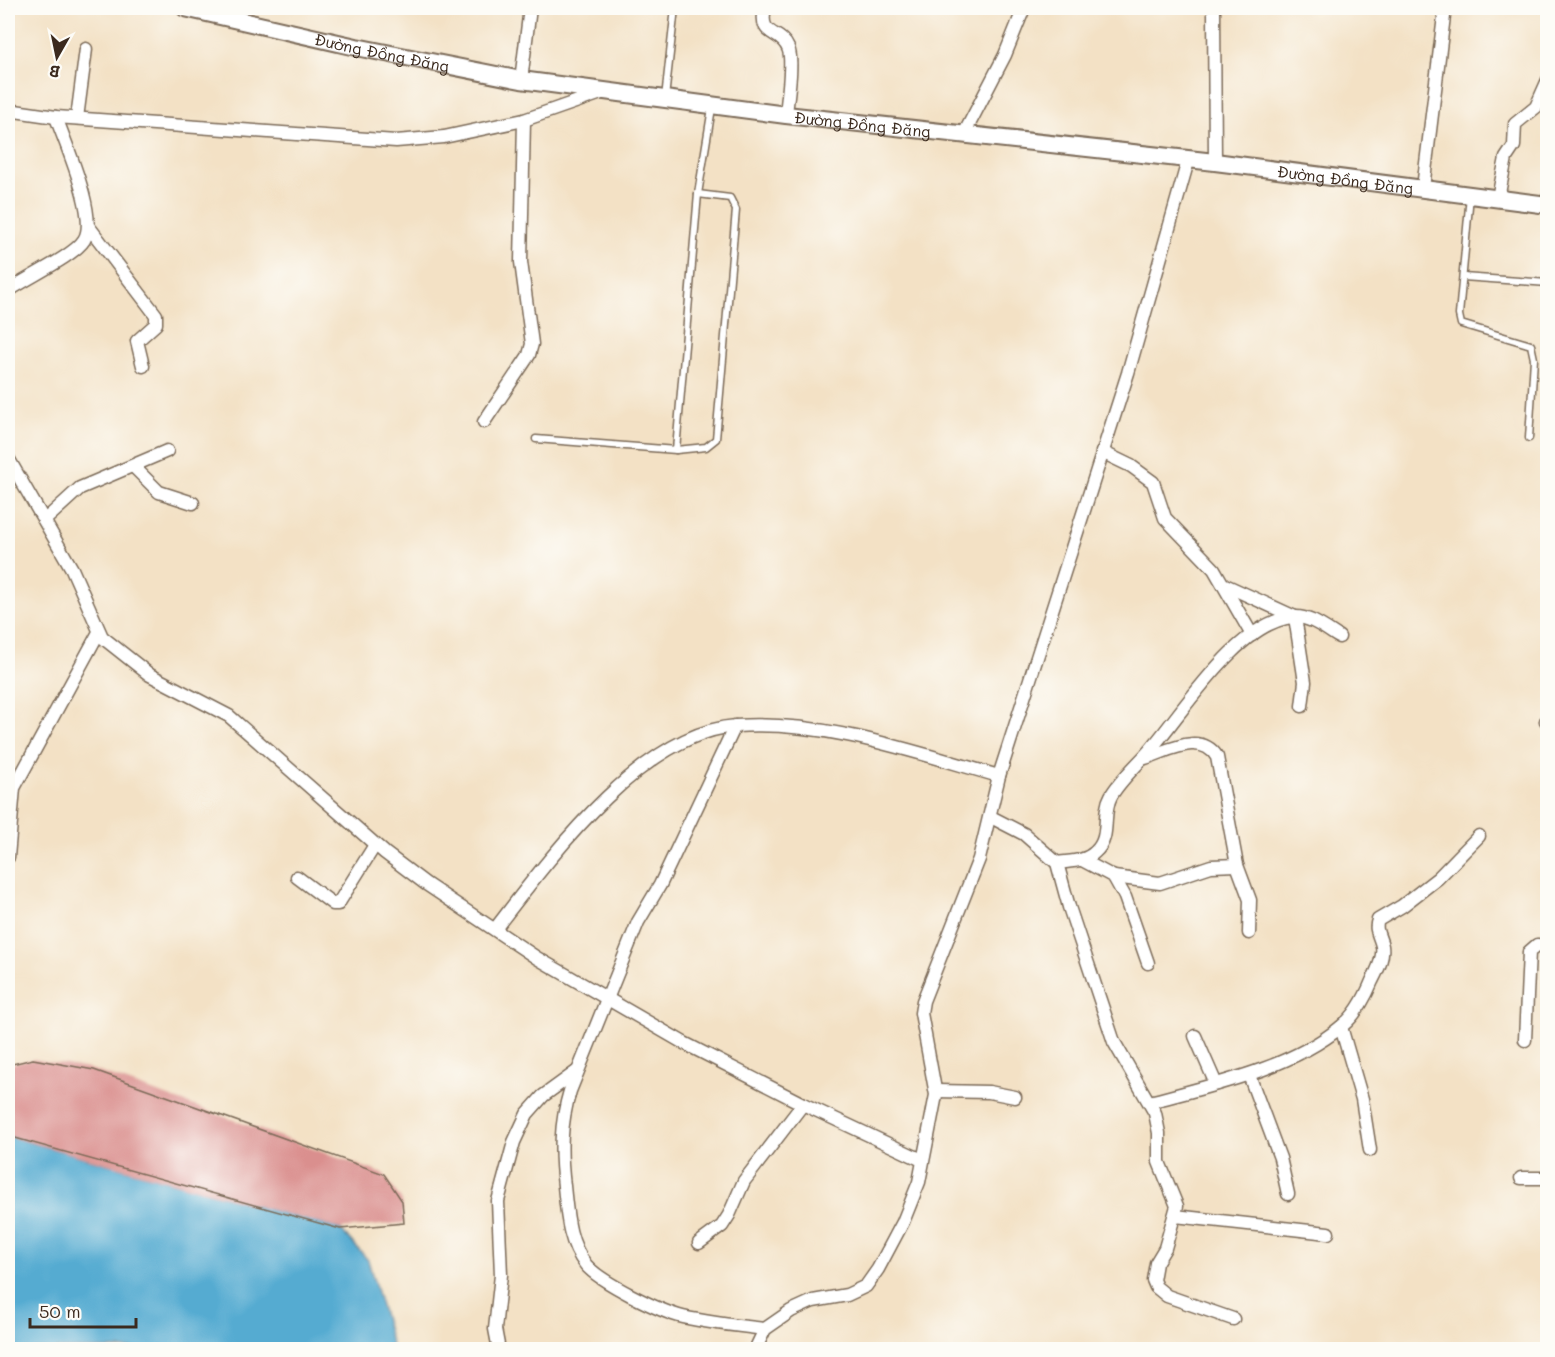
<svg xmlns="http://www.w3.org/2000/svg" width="1555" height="1357" viewBox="0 0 1555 1357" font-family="Mali,sans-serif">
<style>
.water{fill:#55abd1;stroke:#486a78;stroke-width:1.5}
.building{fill:#da8f8e}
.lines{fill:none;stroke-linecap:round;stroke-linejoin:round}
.lane-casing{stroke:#7b6a58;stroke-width:9}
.street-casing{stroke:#7b6a58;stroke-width:15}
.secondary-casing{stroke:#7b6a58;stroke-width:20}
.lane{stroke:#fff;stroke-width:6}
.street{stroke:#fff;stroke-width:12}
.secondary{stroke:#fff;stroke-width:16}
.labels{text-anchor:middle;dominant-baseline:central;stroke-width:6;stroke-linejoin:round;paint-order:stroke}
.street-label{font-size:16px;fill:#3b2a1e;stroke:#fdfcf7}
</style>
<rect width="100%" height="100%" fill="#fdfcf7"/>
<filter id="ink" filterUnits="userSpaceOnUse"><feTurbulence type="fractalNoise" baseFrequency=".0167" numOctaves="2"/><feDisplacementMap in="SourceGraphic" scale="12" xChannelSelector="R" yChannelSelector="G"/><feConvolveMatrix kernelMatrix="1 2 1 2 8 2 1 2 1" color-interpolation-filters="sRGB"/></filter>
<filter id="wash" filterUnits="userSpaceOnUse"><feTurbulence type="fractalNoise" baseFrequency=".008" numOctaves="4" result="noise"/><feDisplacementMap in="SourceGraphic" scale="24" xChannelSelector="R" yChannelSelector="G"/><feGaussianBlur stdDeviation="1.35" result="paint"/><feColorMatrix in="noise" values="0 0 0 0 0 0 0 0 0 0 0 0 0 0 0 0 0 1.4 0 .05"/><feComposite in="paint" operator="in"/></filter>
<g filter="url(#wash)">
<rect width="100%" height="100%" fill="#f3e1c5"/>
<path class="water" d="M8 1136 340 1229 368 1260 393 1349H8Z"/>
<g id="blocks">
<path class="building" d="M33 1059 94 1070 384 1174 402 1201 404 1223 340 1229 8 1136V1065Z"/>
</g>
</g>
<g filter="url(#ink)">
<use href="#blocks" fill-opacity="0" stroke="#7b6a58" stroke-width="1.5"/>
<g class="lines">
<defs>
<g id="lane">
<path d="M665 98 675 8"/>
<path d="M1470 195 1459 315 1461 324 1531 345 1534 359 1529 438"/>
<path d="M1463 277 1548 283"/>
<path d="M536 439 676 450 698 194 712 108"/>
<path d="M676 450 706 447 716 439 736 210 730 198 698 194"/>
</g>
<g id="street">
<path d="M765 8C758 38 780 29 788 48 794 60 787 100 786 115"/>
<path d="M1214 8 1215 162"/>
<path d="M521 80 530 8"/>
<path d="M8 110 56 117 396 141 444 137 524 120 604 92"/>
<path d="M77 118 86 49"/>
<path d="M964 134 1005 55 1024 8"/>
<path d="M1423 188 1445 8"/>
<path d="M1498 198 1506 158 1514 146 1515 124 1536 107 1548 80"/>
<path d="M89 227 156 315V324L137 341 143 366"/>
<path d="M8 291C26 278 74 256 84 240 99 218 65 143 56 117"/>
<path d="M484 422 529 355 532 344 521 262 524 120"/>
<path d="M1102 452 1131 466 1153 482 1165 518 1214 569 1252 635"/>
<path d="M8 458 72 569 102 637 150 675 229 716 385 853 426 884 537 958 684 1043 803 1104 922 1160"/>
<path d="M134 467 159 492 193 503"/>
<path d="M45 520 80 488 167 451"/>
<path d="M1225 585 1295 617 1305 682 1302 706"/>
<path d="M1546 721 1548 722"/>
<path d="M735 726 660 885 638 922 570 1091C560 1124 560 1153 564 1186 567 1214 568 1242 586 1265 600 1282 661 1312 683 1317 710 1323 738 1326 765 1329"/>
<path d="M1145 758C1168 751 1201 731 1217 757L1237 865 1250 900 1249 933"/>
<path d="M991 817 1024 834 1057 863 1069 907 1114 1042 1155 1113 1159 1133V1162L1177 1206 1165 1248 1156 1263 1153 1280 1156 1287 1167 1296 1233 1319"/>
<path d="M8 857 14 788 99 632"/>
<path d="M1082 860 1114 877 1125 897 1148 963"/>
<path d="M1057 863C1070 861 1085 862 1095 852 1112 837 1101 814 1111 796 1121 778 1142 761 1155 744 1186 707 1241 620 1294 617 1310 616 1326 629 1339 637"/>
<path d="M297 877 333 904H338L375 845"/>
<path d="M1114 877 1160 883 1211 866 1237 865"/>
<path d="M495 929C549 859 641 733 736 726 825 720 914 752 999 776"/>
<path d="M1341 1027 1362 1099 1370 1150"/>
<path d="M1195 1036 1216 1084"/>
<path d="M1525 1040 1529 952 1537 945 1548 946"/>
<path d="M1249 1075 1280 1158 1288 1194"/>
<path d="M936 1091 989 1092 1015 1097"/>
<path d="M1150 1102C1213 1085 1290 1069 1342 1026 1356 1015 1365 998 1372 981 1377 971 1384 958 1382 946 1380 936 1374 930 1378 920L1402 906 1438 878 1479 836"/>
<path d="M1521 1178H1548"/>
<path d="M1175 1216 1328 1233"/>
<path d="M699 1243 722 1226 729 1215 744 1181 803 1104"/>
<path d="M499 1350 495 1329 501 1275 498 1201 514 1142 527 1114 543 1096 576 1072"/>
<path d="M755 1350 765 1329 791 1311 813 1301 847 1295 866 1286 878 1269 903 1222 919 1182 936 1095 921 1013 923 1001 979 859 999 776 1128 373 1188 161"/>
</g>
<g id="secondary">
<path id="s1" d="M185 8 356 47 521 80 786 115 1215 162 1548 205"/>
</g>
</defs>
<use href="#lane" class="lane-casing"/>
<use href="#street" class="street-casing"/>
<use href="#secondary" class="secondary-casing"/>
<use href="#lane" class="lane"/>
<use href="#street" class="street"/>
<use href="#secondary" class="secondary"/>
</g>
</g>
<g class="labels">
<g class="street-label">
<text stroke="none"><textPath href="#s1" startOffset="202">Đường Đồng Đăng</textPath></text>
<text stroke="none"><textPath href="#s1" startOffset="688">Đường Đồng Đăng</textPath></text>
<text stroke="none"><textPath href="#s1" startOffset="1174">Đường Đồng Đăng</textPath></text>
</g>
</g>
<rect width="1555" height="1357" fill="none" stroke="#fdfcf7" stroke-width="30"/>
<g transform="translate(57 57) rotate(189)" stroke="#fdfcf7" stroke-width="4.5" paint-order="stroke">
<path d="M0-4.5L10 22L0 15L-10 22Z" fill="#3b2a1e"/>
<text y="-9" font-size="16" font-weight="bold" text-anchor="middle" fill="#3b2a1e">B</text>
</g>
<path d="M30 1318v9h106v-9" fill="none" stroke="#3b2a1e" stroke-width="3"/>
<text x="39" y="1318" font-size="18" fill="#3b2a1e" stroke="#fdfcf7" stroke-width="4.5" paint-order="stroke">50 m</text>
</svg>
